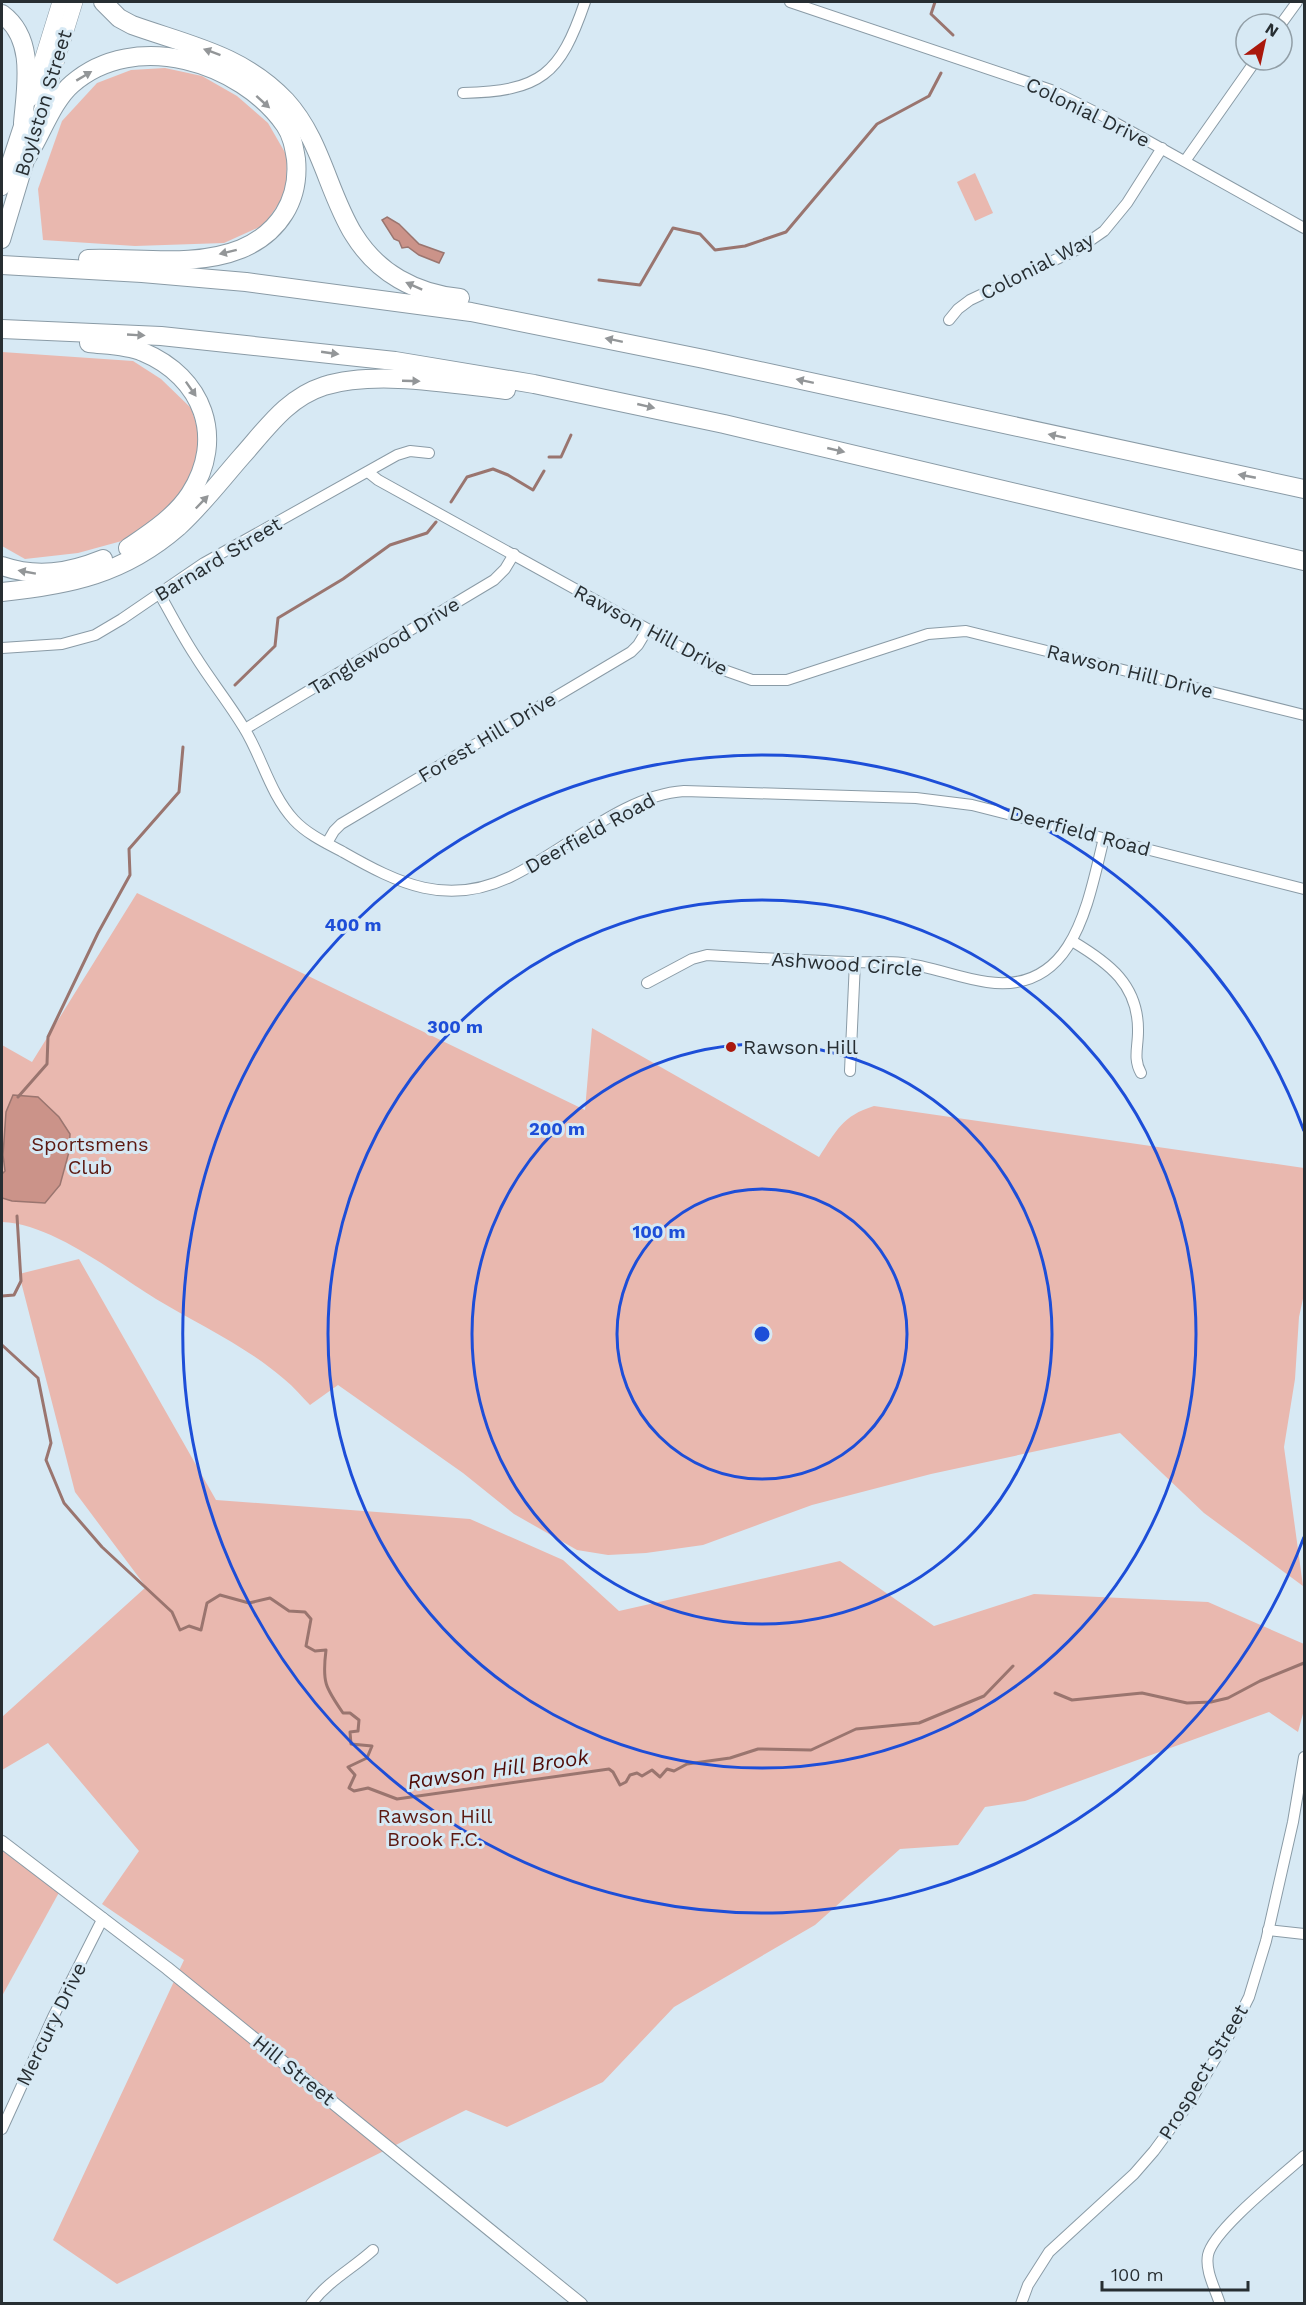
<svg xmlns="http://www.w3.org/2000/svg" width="1306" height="2305" viewBox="0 0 1306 2305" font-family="'Work Sans',sans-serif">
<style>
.green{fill:#e9b8af}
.water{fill:#cb9389;stroke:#9a756f;stroke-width:1.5}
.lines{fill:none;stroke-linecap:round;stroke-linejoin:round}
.stream{stroke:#9a756f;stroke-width:3}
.minor-casing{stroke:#8a9ba6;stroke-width:12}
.tertiary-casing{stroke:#8a9ba6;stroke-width:14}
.secondary-casing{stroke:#8a9ba6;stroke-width:16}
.primary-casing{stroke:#8a9ba6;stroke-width:18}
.motorway-casing{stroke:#8a9ba6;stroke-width:20}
.minor{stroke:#fff;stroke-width:10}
.tertiary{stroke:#fff;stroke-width:12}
.secondary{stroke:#fff;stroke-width:15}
.primary{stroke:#fff;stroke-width:16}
.motorway{stroke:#fff;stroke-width:18}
.oneway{fill:#939698}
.ring{fill:none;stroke:#1d4ed8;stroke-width:3}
.poi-dot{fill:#aa180c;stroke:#d7e9f4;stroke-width:2}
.labels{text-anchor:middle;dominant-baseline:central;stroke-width:6;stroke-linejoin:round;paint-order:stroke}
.street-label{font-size:20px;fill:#272e32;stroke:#d7e9f4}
.poi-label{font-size:20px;fill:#272e32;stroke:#d7e9f4;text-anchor:start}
.park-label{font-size:20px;fill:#5c1911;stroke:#d7e9f4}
.water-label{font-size:21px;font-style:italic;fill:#4f0b06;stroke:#d7e9f4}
.centre{fill:#1d4ed8;stroke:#d7e9f4;stroke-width:3}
.ring-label{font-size:18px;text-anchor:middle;font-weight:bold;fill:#1d4ed8;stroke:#d7e9f4;stroke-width:6;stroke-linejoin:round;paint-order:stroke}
</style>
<rect width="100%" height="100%" fill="#d7e9f4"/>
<g class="green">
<path d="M165 68 202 76 237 96 268 123 287 156 286 193 264 225 224 243 135 246 43 240 38 189 62 121 97 83 131 70Z"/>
<path d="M975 173 993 213 975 221 957 182Z"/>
<path d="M2 352 133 361 161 379 191 408 201 439 190 481 161 515 129 539 78 553 25 559 2 546Z"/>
<path d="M137 893 585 1110 592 1028 819 1157C837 1130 842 1116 874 1106L1304 1168V1294L1299 1317 1295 1379 1284 1447 1303 1586 1204 1513 1120 1433 931 1474 812 1505 703 1545 646 1553 608 1555 577 1550 514 1514 463 1473 338 1385 310 1405C302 1397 294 1387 284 1379 246 1346 199 1325 156 1299 114 1273 53 1224 2 1222V1045L32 1062Z"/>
<path d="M79 1259 216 1500 470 1519 563 1560 619 1611 840 1561 934 1626 1034 1594 1208 1602 1304 1644V1710L1298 1732 1269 1712 1025 1801 985 1807 958 1845 900 1849 815 1925 674 2007 603 2082 507 2127 466 2110 117 2284 53 2240 184 1960 102 1904 139 1851 48 1743 2 1770V1717L146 1587 75 1492 19 1274Z"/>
<path d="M2 1842 62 1887 2 1996Z"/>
</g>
<g class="water">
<path d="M387 217 399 224 419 244 444 253 439 263 419 255 408 247 402 248 399 241 394 239 382 220Z"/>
<path d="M13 1095 38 1097 59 1117 70 1134 69 1152 60 1185 45 1203 12 1201 2 1198V1174L5 1171 3 1155 6 1112Z"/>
</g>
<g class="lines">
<g class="stream">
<path d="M935 2 931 14 953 35"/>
<path d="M599 280 640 285 673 228 700 234 715 250 745 246 786 232 877 124 929 96 941 73"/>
<path d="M549 457H561L571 435"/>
<path d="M451 502 467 477 493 469 508 475 533 490 544 471"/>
<path d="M235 685 275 646 278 618 343 579 390 545 427 533 436 522"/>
<path d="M18 1097 47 1064 48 1037 98 933 130 875 129 849 179 792 183 747"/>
<path d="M2 1296 14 1295 21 1281 17 1216"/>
<path d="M2 1345 38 1378 51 1443 46 1460 64 1503 102 1547 172 1612 180 1630 189 1626 201 1630 207 1603 220 1595 249 1603 270 1598 289 1611 305 1612 311 1619 306 1646 315 1651 326 1650C322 1682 325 1687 343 1713H350L359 1720 358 1731 350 1732 351 1744 372 1746 367 1758 348 1767 355 1775 349 1788 354 1791 368 1788 397 1799 609 1769 613 1772 620 1785 626 1782 630 1775 637 1773 642 1776 652 1770 660 1777 667 1769 674 1771 687 1764 730 1758 758 1749 811 1750 856 1729 919 1723 984 1696 1013 1666"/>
<path d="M1055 1693 1072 1700 1142 1693 1187 1703 1211 1702 1228 1698 1260 1681 1304 1663"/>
</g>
<defs>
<g id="minor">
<path d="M790 2 1051 90 1105 117 1304 228"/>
<path d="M1281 24 1297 2"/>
<path d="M463 93C541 91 560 75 585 2"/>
<path d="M1185 161 1256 60"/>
<path d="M949 320 958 309 970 300 1078 249 1104 231 1127 203 1162 148"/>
<path d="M368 472 378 480 718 668 752 680H787L928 634 966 631 1304 715"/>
<path d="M159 593C171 614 182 636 196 657 211 681 229 703 244 728 262 757 270 794 294 820 307 834 326 843 343 852 399 884 447 907 510 877 565 851 623 795 684 791L916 798 972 805 1304 889"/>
<path d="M2 648 62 644 95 635 122 619 204 563 397 455 410 451 429 453"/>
<path d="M245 729 494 580 505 569 514 554"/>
<path d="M327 843 334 831 341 824 631 652 638 645 647 630"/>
<path d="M1072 941C1109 963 1139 985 1138 1032 1138 1047 1133 1059 1141 1073"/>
<path d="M647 983 692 959 707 955C754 958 801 960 848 962 866 963 884 961 902 963 931 966 958 978 987 982 1075 995 1088 901 1104 838"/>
<path d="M850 1071 855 962"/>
<path d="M1268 1930 1304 1934"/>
<path d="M2 2129 53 2017 103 1918"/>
<path d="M311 2304C328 2281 352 2269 373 2250"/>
<path d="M1021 2304 1028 2285 1049 2252 1134 2174 1154 2151 1190 2102 1236 2023 1249 1997 1266 1941 1293 1822 1304 1757"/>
<path d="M1220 2304C1215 2288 1205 2271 1208 2255 1213 2230 1283 2175 1304 2156"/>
</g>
<path id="tertiary" d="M2 1842 167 1968 581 2304"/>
<g id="secondary">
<path d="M30 99 60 2"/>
<path d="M34 134 75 2"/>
</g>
<g id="primary">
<path d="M2 187 23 123"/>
<path d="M2 240 27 157"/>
</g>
<g id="motorway">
<path d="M103 2 119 18 132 25C188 45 243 55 286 101 336 156 328 238 399 279 418 290 438 296 460 298"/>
<path d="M2 14C36 39 26 87 23 123"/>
<path d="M27 157C41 135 53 100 72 84 135 29 241 62 285 125 292 135 294 147 296 159 300 200 279 233 241 249 194 268 137 257 88 259"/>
<path d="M2 265 142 273 246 282 471 312 704 359 1304 489"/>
<path d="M2 329 161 336 395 361 534 384 724 424 1304 561"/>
<path d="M89 343C106 345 128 345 143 352 203 377 226 438 190 494 175 517 150 533 128 548"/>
<path d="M2 566C37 578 68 573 103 559"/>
<path d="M2 592C70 585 124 574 178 527 202 505 221 480 242 456 267 428 287 398 324 386 376 370 452 384 506 390"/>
</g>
</defs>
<use href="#minor" class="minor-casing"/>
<use href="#tertiary" class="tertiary-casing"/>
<use href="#secondary" class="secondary-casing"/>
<use href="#primary" class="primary-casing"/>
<use href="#motorway" class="motorway-casing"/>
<use href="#minor" class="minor"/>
<use href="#tertiary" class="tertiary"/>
<use href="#secondary" class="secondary"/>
<use href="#primary" class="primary"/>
<use href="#motorway" class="motorway"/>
</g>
<defs><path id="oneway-solid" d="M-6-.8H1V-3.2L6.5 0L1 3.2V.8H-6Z" transform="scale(1.5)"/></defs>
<g class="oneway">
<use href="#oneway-solid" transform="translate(212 52) rotate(-160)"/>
<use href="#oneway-solid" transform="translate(84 76) rotate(-31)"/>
<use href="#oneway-solid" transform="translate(263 102) rotate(42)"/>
<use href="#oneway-solid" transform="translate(228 252) rotate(166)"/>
<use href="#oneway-solid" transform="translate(414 286) rotate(-156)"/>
<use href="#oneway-solid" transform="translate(136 335) rotate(3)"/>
<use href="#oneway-solid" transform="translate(614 340) rotate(-168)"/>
<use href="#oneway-solid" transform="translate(330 353) rotate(8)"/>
<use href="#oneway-solid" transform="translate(411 381) rotate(2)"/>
<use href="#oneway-solid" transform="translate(805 381) rotate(-168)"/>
<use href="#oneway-solid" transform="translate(191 389) rotate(55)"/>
<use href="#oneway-solid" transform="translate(646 406) rotate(13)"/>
<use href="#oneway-solid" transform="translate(1057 436) rotate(-168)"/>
<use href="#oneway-solid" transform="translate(836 450) rotate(13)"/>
<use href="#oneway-solid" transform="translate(1247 476) rotate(-169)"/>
<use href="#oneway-solid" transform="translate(202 502) rotate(-46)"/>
<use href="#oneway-solid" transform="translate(27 572) rotate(-170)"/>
</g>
<g class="ring">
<circle cx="762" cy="1334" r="145"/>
<circle cx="762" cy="1334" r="290"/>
<circle cx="762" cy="1334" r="434"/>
<path d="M1304 1537A579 579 0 1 1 1304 1131"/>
</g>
<circle class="poi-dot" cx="731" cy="1047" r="6"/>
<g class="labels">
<g class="street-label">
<text transform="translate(43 103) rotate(-73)">Boylston Street</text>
<text transform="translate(1088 112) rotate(26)">Colonial Drive</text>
<text transform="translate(1037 266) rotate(-27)">Colonial Way</text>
<text transform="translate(218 559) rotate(-31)">Barnard Street</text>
<text transform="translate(651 630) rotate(28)">Rawson Hill Drive</text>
<text transform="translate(384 646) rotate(-31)">Tanglewood Drive</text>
<text transform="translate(1130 671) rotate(14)">Rawson Hill Drive</text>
<text transform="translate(487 737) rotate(-31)">Forest Hill Drive</text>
<text transform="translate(1080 831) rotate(15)">Deerfield Road</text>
<text transform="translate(590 833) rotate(-29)">Deerfield Road</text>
<text transform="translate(847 964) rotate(4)">Ashwood Circle</text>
<text transform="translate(51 2024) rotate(-64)">Mercury Drive</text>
<text transform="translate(294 2070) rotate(39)">Hill Street</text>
<text transform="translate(1203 2072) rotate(-59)">Prospect Street</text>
</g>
<g class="poi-label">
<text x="743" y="1047">Rawson Hill</text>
</g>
<g class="park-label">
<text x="90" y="1144">Sportsmens<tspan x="90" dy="23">Club</tspan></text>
<text x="435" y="1816">Rawson Hill<tspan x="435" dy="23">Brook F.C.</tspan></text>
</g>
<g class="water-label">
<text transform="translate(498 1769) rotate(-8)">Rawson Hill Brook</text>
</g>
</g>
<circle cx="762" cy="1334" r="9" class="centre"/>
<g class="ring-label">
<text x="353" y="931">400 m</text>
<text x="455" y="1033">300 m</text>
<text x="557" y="1135">200 m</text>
<text x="659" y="1238">100 m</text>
</g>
<rect width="1306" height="2305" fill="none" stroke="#272e32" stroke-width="6"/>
<g transform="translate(1264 42) rotate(33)"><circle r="28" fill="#d7e9f4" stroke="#919ea6" stroke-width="1.5"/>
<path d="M0-4.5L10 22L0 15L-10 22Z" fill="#aa180c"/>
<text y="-9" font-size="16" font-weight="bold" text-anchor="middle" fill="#272e32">N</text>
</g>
<path d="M1102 2281v9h146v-9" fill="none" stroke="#272e32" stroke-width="3"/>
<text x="1111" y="2281" font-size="18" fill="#272e32" stroke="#d7e9f4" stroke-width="4.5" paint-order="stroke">100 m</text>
</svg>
